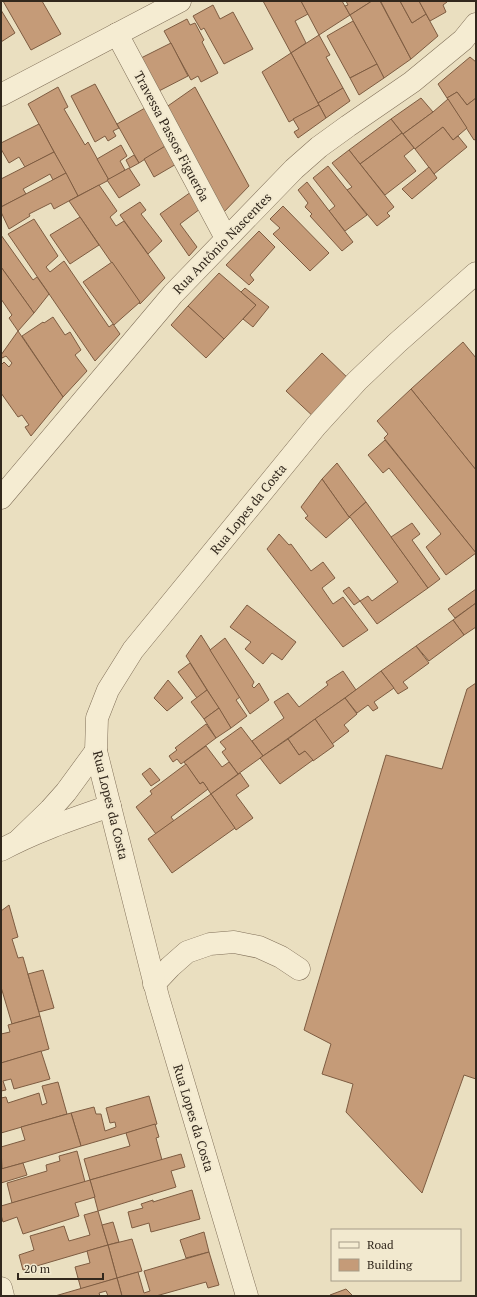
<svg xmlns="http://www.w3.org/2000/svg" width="477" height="1297" viewBox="0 0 477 1297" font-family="'PT Serif',serif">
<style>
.building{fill:#c59b78;stroke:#7e5c41}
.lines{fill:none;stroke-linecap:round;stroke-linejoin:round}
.minor-casing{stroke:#817059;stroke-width:23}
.minor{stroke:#f5ecd2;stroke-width:22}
.labels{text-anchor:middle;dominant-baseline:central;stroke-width:4;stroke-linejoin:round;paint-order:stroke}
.street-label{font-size:13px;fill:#32281d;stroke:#f2e9cf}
</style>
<rect width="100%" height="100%" fill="#eadfc0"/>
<g class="building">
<path d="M3 1H42L61 34 31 50Z"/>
<path d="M263 1H301L308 14 295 21 306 43 291 53Z"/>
<path d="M301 1H342L350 15 319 35Z"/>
<path d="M346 1H372L350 15 345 6 348 5Z"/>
<path d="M372 1H380L411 59 384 78 350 15Z"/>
<path d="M382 1H400L412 23 426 14 438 36 411 59 381 2Z"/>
<path d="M400 1H419L426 14 412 23Z"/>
<path d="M419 1H446L447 2 443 5 446 12 430 21Z"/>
<path d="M213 5 220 19 233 12 253 49 224 64 204 28 201 30 193 16Z"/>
<path d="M1 10 15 33 1 42Z"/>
<path d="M187 19 190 25 195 23 204 40 202 42 218 73 201 82 198 76 191 80 164 31Z"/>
<path d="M353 21 377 64 350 78 327 36Z"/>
<path d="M319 35 330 55 326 57 343 88 318 103 291 53Z"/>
<path d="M171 43 188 76 157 92 139 59Z"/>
<path d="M291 53 319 105 289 122 262 72Z"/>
<path d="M470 57 476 62V98L467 105 457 92 447 98 438 84Z"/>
<path d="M377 64 384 78 359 95 350 78Z"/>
<path d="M95 84 119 128 113 131 116 136 108 141 105 136 95 142 71 96Z"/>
<path d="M58 87 68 107 64 109 85 145 88 142 109 180 78 196 28 104Z"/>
<path d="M195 87 249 186 221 215 165 108Z"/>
<path d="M343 88 350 101 326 118 318 103Z"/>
<path d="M457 92 467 105 476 98V139L474 140 447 98Z"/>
<path d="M421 98 433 112 403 134 391 119Z"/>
<path d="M448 99 467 128 453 140 443 127 415 149 403 134 433 112Z"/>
<path d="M319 105 326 118 298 138 294 132 299 129 293 119Z"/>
<path d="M145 108 167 145 139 163 117 124Z"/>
<path d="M391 119 402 133 360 164 349 150Z"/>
<path d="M39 124 54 152 25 167 19 157 9 163 1 149V143Z"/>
<path d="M443 127 453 140 458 136 467 147 434 174 415 149Z"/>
<path d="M402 133 414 148 404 156 416 171 385 195 360 164Z"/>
<path d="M121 145 127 156 120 161 125 170 109 180 97 159Z"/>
<path d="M167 145 178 163 154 177 144 159Z"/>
<path d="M349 150 394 207 387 213 390 216 377 226 347 190 352 187 332 163Z"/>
<path d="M54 152 66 173 53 180 50 174 23 189 26 194 1 207V179Z"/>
<path d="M134 155 139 163 130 168 126 160Z"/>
<path d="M328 166 367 215 345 231 329 211 335 206 313 178Z"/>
<path d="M429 167 437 178 412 199 402 189Z"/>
<path d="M129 168 140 185 119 198 107 180Z"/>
<path d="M66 173 78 196 54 209 51 203 29 214 30 216 9 229 1 212V207Z"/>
<path d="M307 182 353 242 342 251 310 216 312 214 305 207 308 203 298 190Z"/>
<path d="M99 185 117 211 110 217 116 226 124 221 165 278 140 304 69 201Z"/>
<path d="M191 192 200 209 180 224 197 247 189 256 160 214Z"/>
<path d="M140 202 146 210 141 214 162 241 148 254 120 215Z"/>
<path d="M283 206 329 253 310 271 273 234 280 228 270 219Z"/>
<path d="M80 217 99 245 70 264 50 235Z"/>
<path d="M34 219 58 256 46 267 50 272 64 261 109 327 113 324 120 334 95 361 8 234Z"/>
<path d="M259 231 275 247 250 275 254 280 249 285 226 265Z"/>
<path d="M1 235 33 280 37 277 49 294 34 313 1 267Z"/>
<path d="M112 262 140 302 114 325 83 282Z"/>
<path d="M1 267 34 313 18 331 9 318 12 315 1 299Z"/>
<path d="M219 273 256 305 224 339 188 306Z"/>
<path d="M245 288 269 307 253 327 243 319 256 305 241 292Z"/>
<path d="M188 306 224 339 206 358 171 325Z"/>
<path d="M53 317 65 335 70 332 81 350 75 355 87 371 63 397 22 336 43 322 44 323Z"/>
<path d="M18 331 63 397 31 436 25 427 29 425 22 415 18 417 1 393V365L4 362 9 367 12 363 6 356 2 358 1 355Z"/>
<path d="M463 342 476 358V470L411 389Z"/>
<path d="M322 353 352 382 317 420 286 391Z"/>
<path d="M411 389 476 470V553L384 438 388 434 377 421Z"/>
<path d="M385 440 476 553 446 575 426 547 441 534 389 468 383 473 368 455Z"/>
<path d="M337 463 366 502 349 517 322 479Z"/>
<path d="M322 479 349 517 366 502 428 588 377 624 360 601 368 596 372 601 398 582 350 517 326 538 305 518 308 516 301 507Z"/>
<path d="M412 523 420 534 412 540 440 579 428 588 391 537Z"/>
<path d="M279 534 289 545 291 544 311 571 323 562 335 578 322 588 333 604 343 597 368 630 343 647 267 549Z"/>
<path d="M349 587 360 601 354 605 343 591Z"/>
<path d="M476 589V603L455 618 448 609Z"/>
<path d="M476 603V627L464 635 453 620Z"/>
<path d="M247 605 296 642 282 660 272 653 263 664 245 649 251 642 230 627Z"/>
<path d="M453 620 464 635 429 661 416 646Z"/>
<path d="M201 635 240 697 236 700 247 716 231 728 186 656Z"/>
<path d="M225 638 254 682 252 686 254 688 259 683 269 700 250 714 210 650Z"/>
<path d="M416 646 429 663 403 682 408 688 398 694 381 671Z"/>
<path d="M190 663 207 690 197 698 178 672Z"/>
<path d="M343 671 356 690 263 756 252 741 284 718 274 702 288 693 299 707 328 685 326 682Z"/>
<path d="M381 671 394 688 374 702 378 708 373 711 368 705 357 713 345 698Z"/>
<path d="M168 680 183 698 167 711 154 698Z"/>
<path d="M476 683V1079L464 1075 422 1193 346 1112 353 1084 322 1074 331 1044 304 1030 386 755 442 769 467 689Z"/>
<path d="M207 690 219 708 204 719 191 702Z"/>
<path d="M345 698 357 714 344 725 349 731 332 744 315 719Z"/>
<path d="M219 708 231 728 216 738 204 719Z"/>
<path d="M315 719 334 746 313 761 305 751 299 755 288 739Z"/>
<path d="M206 724 216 738 181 764 177 759 173 762 169 756 177 750 175 748Z"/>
<path d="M241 727 263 756 238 774 222 752 226 749 220 742Z"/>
<path d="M288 739 299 755 305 751 313 760 280 784 260 758Z"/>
<path d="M206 746 222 767 229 762 238 774 211 794 203 782 200 784 184 762Z"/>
<path d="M186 764 200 784 203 782 208 789 171 817 174 821 156 834 136 807 152 794 150 791Z"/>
<path d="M150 768 160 780 151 786 142 774Z"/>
<path d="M240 773 249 786 236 795 253 818 236 830 211 794Z"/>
<path d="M211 794 235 828 172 873 148 839Z"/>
<path d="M9 905 18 937 12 939 18 958 23 957 40 1016 12 1024 1 987V911Z"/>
<path d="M43 970 54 1008 39 1012 28 974Z"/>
<path d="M40 1016 49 1049 1 1063V1034L10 1032 8 1025Z"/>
<path d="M41 1051 50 1079 14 1089 11 1079 3 1081 6 1090 1 1091V1063Z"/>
<path d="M58 1082 67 1114 1 1133V1098L6 1097 8 1103 39 1093 42 1105 47 1103 42 1086Z"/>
<path d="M149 1096 157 1124 81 1146 71 1113 94 1107 96 1114H101L105 1131 116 1127 115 1122 110 1123 106 1108Z"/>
<path d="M71 1113 81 1146 2 1169 1 1147 25 1140 21 1127Z"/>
<path d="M155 1124 159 1137 156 1138 162 1160 90 1180 84 1159 130 1146 126 1133Z"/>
<path d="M77 1151 85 1182 12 1203 7 1183 47 1171 46 1165 60 1161 59 1156Z"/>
<path d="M181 1154 185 1167 171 1171 176 1187 98 1211 90 1180Z"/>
<path d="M23 1163 27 1175 1 1183V1169Z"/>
<path d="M90 1180 95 1197 75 1203 79 1216 23 1234 17 1217 3 1222 1 1215V1206Z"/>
<path d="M192 1190 200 1219 151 1232 149 1223 132 1228 128 1212 143 1208 141 1204 153 1200V1202Z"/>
<path d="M98 1211 108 1245 23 1270 19 1255 34 1250 30 1236 64 1226 69 1241 90 1235 84 1215Z"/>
<path d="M113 1222 119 1242 108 1245 102 1225Z"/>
<path d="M204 1232 209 1252 186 1258 180 1240Z"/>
<path d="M132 1239 142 1271 117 1278 108 1245Z"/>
<path d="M108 1245 117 1278 81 1289 75 1267 90 1263 87 1251Z"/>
<path d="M209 1252 219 1285 208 1288 206 1282 156 1296H122L117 1278 138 1272 144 1293 150 1291 144 1271Z"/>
<path d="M117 1278 122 1296H108L106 1291 99 1293 100 1296H55Z"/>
<path d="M346 1289 353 1296H331L330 1295Z"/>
</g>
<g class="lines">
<defs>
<g id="minor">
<path d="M117 34 226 238"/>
<path d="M1 95 180 1"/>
<path d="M1 498 173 294 294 169 319 147 348 126 412 82 463 40 476 24"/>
<path d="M19 840 50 810 66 792 96 751"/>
<path d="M1 850C36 831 73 819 110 806"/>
<path d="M154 984 170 967 187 952 210 944 234 942 259 947 281 957 299 969"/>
<path d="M1 1288 3 1296"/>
<path d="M247 1296 158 997 96 751 97 718 108 690 133 650 316 426 357 381 397 343 476 273"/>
</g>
</defs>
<use href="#minor" class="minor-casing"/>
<use href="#minor" class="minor"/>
</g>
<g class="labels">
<g class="street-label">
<text transform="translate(172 136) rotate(62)">Travessa Passos Figuerôa</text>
<text transform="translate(222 243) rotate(-46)">Rua Antônio Nascentes</text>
<text transform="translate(248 509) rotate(-51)">Rua Lopes da Costa</text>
<text transform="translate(111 805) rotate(76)">Rua Lopes da Costa</text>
<text transform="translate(194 1118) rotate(73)">Rua Lopes da Costa</text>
</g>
</g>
<rect width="477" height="1297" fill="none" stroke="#32281d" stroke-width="4"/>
<rect x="331" y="1229" width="130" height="52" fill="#f2e9cf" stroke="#a59c88"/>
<rect x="339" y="1242" width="20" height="6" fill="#f5ecd2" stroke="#a59c88"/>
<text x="367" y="1249" font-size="12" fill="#32281d">Road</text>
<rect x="339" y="1259" width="20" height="12" fill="#c59b78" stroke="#a59c88"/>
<text x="367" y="1269" font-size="12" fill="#32281d">Building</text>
<path d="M18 1273v6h85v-6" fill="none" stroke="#32281d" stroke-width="2"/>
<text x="24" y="1273" font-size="12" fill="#32281d" stroke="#f2e9cf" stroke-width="3" paint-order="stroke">20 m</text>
</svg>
